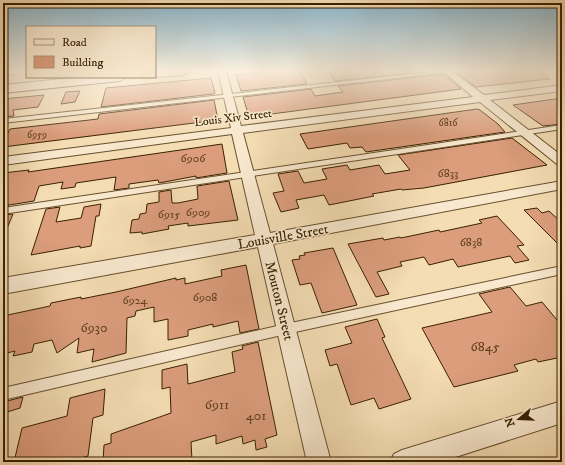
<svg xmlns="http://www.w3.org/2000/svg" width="565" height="465" viewBox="0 0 565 465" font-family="'IM FELL DW Pica',serif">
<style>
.building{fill:#db9d7c;stroke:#392101}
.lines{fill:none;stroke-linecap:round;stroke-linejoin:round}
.lane-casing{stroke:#68502e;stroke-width:2}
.street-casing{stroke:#68502e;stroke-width:2}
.secondary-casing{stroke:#392101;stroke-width:2}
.lane{fill:#f8e8ce;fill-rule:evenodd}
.street{fill:#f8e8ce;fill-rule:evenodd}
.secondary{fill:#f8e8ce;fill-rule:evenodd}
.labels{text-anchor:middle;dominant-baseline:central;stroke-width:3;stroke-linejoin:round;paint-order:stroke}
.far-number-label{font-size:10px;fill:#624020}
.far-street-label{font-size:12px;fill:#392101;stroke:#f8e8ce}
.number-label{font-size:12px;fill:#624020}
.street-label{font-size:14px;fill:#392101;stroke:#f8e8ce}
.near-number-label{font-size:14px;fill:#624020}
</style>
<rect width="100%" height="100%" fill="#f4dcb3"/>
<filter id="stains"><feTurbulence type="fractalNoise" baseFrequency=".005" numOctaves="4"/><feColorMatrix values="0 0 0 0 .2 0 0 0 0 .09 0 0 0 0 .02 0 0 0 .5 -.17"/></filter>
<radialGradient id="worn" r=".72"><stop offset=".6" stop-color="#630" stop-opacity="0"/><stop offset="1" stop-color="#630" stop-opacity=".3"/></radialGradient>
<g class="building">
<path d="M272 71H300L307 84 241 91 236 75Z"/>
<path d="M328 71H428L335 81Z"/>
<path d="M454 71 499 72 539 71 550 79 476 87Z"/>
<path d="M444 74 461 89 249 117 243 97 311 89 315 96 343 92 338 86Z"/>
<path d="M211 78 215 93 213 94 101 107 106 88Z"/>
<path d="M80 91 75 102 61 104 66 92Z"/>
<path d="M44 95 38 107 13 110 14 116 3 117V99Z"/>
<path d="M562 98V124L543 126 513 105Z"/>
<path d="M214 100 218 120 3 147V142L10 129 98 119 99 114Z"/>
<path d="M477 109 480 110 498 124 505 132 366 152 362 147 350 148 347 143 308 149 300 134Z"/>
<path d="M512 138 547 165 424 188 402 190 401 189 372 194 374 196 329 205 324 195 296 200 299 208 281 212 273 193 284 191 278 174 298 171 304 183 327 179 322 169 347 165 350 170 379 165 385 174 410 170 398 155Z"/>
<path d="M222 144 227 173 196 178V176L159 183 158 180 129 184V188L114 190 116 177 76 183 75 187 61 189 63 182 39 186 34 201 3 206V173L29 170 28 172Z"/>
<path d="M229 181 238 220 188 226V223L168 226 169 229 142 234V232L130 233 132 220 139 219 140 214 146 213 147 204 159 202V192L171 190 172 203H178L198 199 197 186Z"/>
<path d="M101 204 99 216H96L91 246 80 248V246L31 255 46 209 60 207 56 222 81 218 84 207Z"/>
<path d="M537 208 542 213 549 211 562 223V248L524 210Z"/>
<path d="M13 214 3 238V215Z"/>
<path d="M497 216 524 245 517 246 529 260 515 263 510 256 458 267 453 259 429 265 424 257 400 262 402 266 377 272 389 294 376 297 348 244 383 238 384 240 400 237 401 238 439 230 440 232 482 223 479 220Z"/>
<path d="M333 248 357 305 322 313 311 283 300 285 292 260 300 259 299 256 305 255 304 253Z"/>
<path d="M246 265 259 329 240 333 238 321 213 327V324L188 330V336L168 340V319L154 322V307L136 311 135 316 127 318 126 353 92 362 94 349 77 353 79 338 57 353 52 340 34 344 32 352 13 356 15 351 3 354V316L50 306 51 303 81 297V299L116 292 176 278V280L185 278V284L222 276 221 270Z"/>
<path d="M510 287 526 306 542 302 562 326V357L538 362 536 359 514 365 518 371 454 387 422 328 492 312 479 294Z"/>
<path d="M377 319 385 337 382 338 411 399 379 409 374 398 351 405 337 364 330 366 325 350 352 343 345 327Z"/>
<path d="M258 342 277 435 265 439 267 447 256 450 255 440 243 444 242 436 216 444V435L191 442 192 460 184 462H103L104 445 111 443V434L171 413 170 387 162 389V370L187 364 188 384 235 372 232 352 243 349 242 346Z"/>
<path d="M105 389 103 415 93 418 88 456 66 462H14L22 428 67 416 70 398Z"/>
<path d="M23 397 20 408 4 413 7 401Z"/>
</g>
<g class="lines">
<defs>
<g id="lane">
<path d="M439 71H451L449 72 3 123V119Z"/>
<path d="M562 125V129L3 214V208Z"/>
<path d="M562 266V274L286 334 3 400V388L286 324Z"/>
</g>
<g id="street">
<path d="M218 71H226L241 126 473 97 443 71H452L484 95 562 85V91L490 100 562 156V166L558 165 480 102 243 133 270 233 562 181V189L273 244 331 462H307L258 247 3 294V278L255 235 232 134 3 165V157L231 128Z"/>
<path d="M562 401V423L440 462H390L394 454 402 450Z"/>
</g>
<g id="secondary">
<path d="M3 71H18L12 75H3Z"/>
<path d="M155 71H189L183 75 155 77Z"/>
<path d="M81 77H127L120 81 3 93V85Z"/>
</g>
</defs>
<use href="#lane" class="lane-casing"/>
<use href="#street" class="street-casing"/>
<use href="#secondary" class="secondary-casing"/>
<use href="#lane" class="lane"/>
<use href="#street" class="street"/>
<use href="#secondary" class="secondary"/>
</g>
<linearGradient id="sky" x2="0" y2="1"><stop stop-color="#89b7cf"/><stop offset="0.52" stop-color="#faefdd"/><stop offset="1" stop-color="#faefdd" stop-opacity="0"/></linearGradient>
<rect width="565" height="136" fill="url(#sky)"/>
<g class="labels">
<g class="far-number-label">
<text x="448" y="123">6816</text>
<text x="37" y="135">6959</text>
</g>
<g class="far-street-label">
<text transform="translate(233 118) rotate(-7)">Louis Xiv Street</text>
</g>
<g class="number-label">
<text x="193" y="158">6906</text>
<text x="448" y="173">6833</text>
<text x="198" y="212">6909</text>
<text x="169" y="214">6915</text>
<text x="471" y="242">6838</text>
<text x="205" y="297">6908</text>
<text x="135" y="300">6924</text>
</g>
<g class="street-label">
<text transform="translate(283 237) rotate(-10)">Louisville Street</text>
<text transform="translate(279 301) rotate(76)">Mouton Street</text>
</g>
<g class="near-number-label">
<text x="94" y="328">6930</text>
<text x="485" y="347">6845</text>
<text x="217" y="405">6911</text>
<text x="256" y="416">401</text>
</g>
</g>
<rect width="565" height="465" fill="none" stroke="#f4dcb3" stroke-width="16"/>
<rect x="4" y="4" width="557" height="457" fill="none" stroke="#392101" stroke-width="2"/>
<rect x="8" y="8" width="549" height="449" fill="none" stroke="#392101"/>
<rect x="26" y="26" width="130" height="52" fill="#f8e8ce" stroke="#ac987c"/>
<rect x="34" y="39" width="20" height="6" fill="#f8e8ce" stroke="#ac987c"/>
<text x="62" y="46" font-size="12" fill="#392101">Road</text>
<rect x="34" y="56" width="20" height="12" fill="#db9d7c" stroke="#ac987c"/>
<text x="62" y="66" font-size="12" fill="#392101">Building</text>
<g transform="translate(519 419) rotate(251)" stroke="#f8e8ce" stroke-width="3" paint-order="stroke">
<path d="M0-3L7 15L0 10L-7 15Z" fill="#392101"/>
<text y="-6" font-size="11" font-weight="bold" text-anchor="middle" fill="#392101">N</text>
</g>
<rect width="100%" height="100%" filter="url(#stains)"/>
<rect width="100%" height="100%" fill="url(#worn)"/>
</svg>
